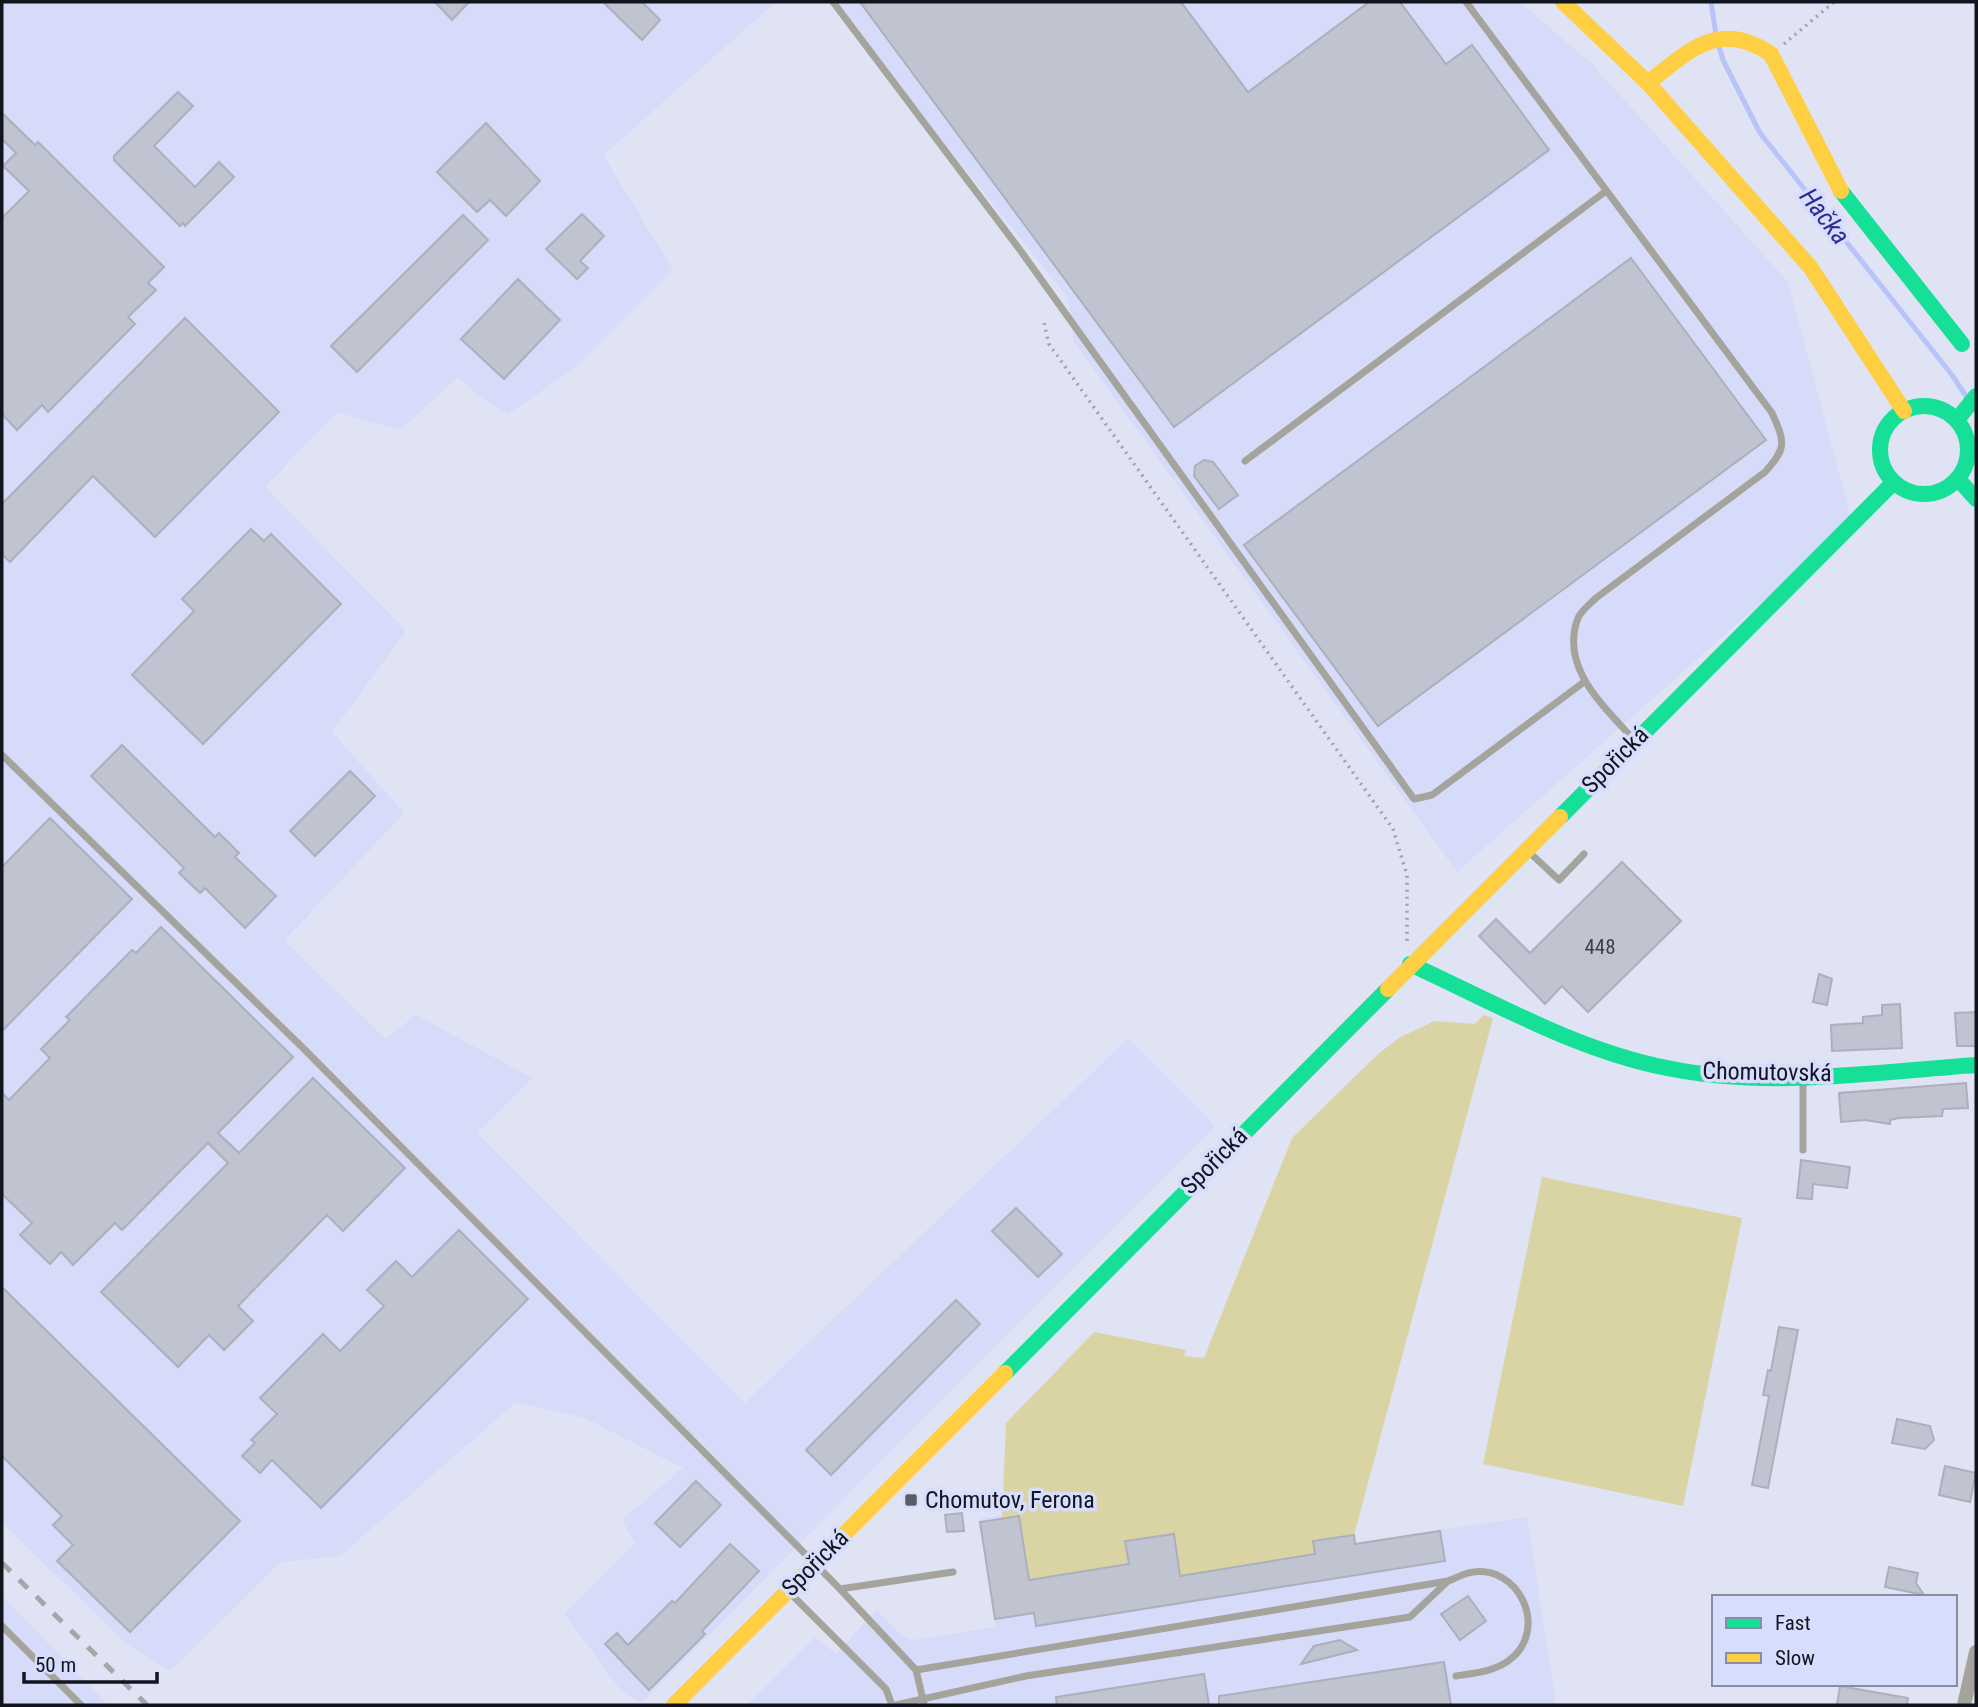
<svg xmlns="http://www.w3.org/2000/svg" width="1978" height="1707" viewBox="0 0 1978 1707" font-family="'Roboto Condensed',sans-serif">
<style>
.built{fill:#d5dbf8}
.green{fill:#dad4a4}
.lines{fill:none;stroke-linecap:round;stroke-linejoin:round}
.stream{stroke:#b8c3f9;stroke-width:5}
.building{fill:#c0c3d0;stroke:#acafbc;stroke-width:2}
.path{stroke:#a3a3a4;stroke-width:3.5;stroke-dasharray:2 5;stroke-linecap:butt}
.lane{stroke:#a4a39c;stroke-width:7}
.street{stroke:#a4a39c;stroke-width:14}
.fast{stroke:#16e098;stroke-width:16}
.slow{stroke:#ffcf43;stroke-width:16}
.rail{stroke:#a4a6a8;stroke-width:5;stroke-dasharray:12 12;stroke-linecap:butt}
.poi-dot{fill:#5a5c69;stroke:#d7ddfc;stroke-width:2.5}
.labels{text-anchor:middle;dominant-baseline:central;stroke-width:7;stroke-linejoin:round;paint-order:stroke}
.number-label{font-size:21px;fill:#3e404a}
.street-label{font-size:24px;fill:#12141e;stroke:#d7ddfc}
.poi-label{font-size:24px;fill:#12141e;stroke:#d7ddfc;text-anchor:start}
.water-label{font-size:26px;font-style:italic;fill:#2e2d8f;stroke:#d7ddfc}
</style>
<rect width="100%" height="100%" fill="#dfe3f4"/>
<g class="built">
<path d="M2 2H776L603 155 673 270 575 368 508 414 482 398 458 377 400 430 337 412 265 487 406 631 332 732 404 813 284 941 386 1039 416 1015 532 1078 477 1133 745 1403 1128 1039 1215 1126 641 1703 619 1688 564 1613 635 1543 622 1520 683 1468 585 1418 516 1402 340 1556 281 1562 170 1671 125 1642 2 1523Z"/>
<path d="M832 2H1520L1592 64 1788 282 1852 522 1457 872 1074 342 1068 298Z"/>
<path d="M1002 1515V1518L1019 1516 1029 1579 1129 1563 1127 1541 1174 1534 1181 1576 1315 1554 1313 1541 1354 1533 1356 1543 1527 1517 1556 1705H747L815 1637 836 1654 877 1610 901 1635 912 1640 996 1627 979 1519Z"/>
<path d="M2 1596 108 1705H2Z"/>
</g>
<g class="green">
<path d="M1483 1015 1493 1018 1354 1535 1314 1541 1315 1554 1180 1576 1173 1534 1126 1541 1129 1564 1029 1580 1019 1517 1002 1519 1006 1423 1094 1332 1186 1350 1184 1356 1204 1358 1292 1138 1378 1054 1399 1038 1434 1021 1475 1024Z"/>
<path d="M1542 1177 1742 1218 1683 1506 1483 1464Z"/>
</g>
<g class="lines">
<g class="stream">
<path d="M1711 2 1716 34"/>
<path d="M1718 43 1723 60 1760 133 1952 375 1976 411"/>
</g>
</g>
<g class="building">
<path d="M435 2H469L452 20Z"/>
<path d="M603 2H642L660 20 642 40Z"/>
<path d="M860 2H1181L1248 92 1369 2H1400L1446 64 1472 45 1549 150 1174 427Z"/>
<path d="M178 92 193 106 154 146 195 187 219 162 234 177 185 226 183 223 180 226 114 160V156Z"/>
<path d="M2 113 35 145 38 142 164 267 148 283 156 290 128 317 135 324 48 412 42 405 17 430 2 414V218L29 191 3 166 16 153 2 139Z"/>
<path d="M486 123 540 181 506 216 490 200 477 212 437 172Z"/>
<path d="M582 214 604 236 580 261 588 268 577 279 546 249Z"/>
<path d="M463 215 488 240 357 372 331 346Z"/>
<path d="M1631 258 1766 440 1378 726 1244 545Z"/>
<path d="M518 279 560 320 504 379 461 339Z"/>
<path d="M185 318 279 412 155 537 93 476 10 562 2 554V504Z"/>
<path d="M1204 460 1213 462 1238 495 1219 509 1194 476 1195 466Z"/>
<path d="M251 529 264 541 271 534 341 604 203 744 132 675 194 611 182 599Z"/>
<path d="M122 745 215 837 219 833 239 853 235 857 276 896 245 928 205 888 200 893 179 873 184 868 91 776Z"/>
<path d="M350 771 375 796 315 856 290 831Z"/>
<path d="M50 818 132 899 2 1031V867Z"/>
<path d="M1622 862 1681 921 1588 1012 1562 986 1545 1004 1479 936 1496 919 1530 953Z"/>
<path d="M161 927 293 1057 218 1133 239 1153 313 1078 405 1168 343 1231 327 1215 238 1306 253 1321 224 1350 209 1335 178 1367 101 1292 228 1163 208 1143 122 1230 115 1223 73 1265 61 1252 50 1264 20 1235 32 1223 2 1194V1093L9 1100 50 1058 41 1049 70 1020 66 1017 132 950 136 953Z"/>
<path d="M1819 974 1832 979 1827 1005 1813 1002Z"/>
<path d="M1900 1004 1902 1048 1832 1051 1831 1025 1863 1023V1017L1882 1015V1005Z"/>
<path d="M1976 1012V1046H1957L1955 1013Z"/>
<path d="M1966 1083 1968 1108 1943 1109 1942 1116 1899 1118 1890 1120V1124L1865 1120 1841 1122 1839 1093Z"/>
<path d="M1801 1160 1850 1167 1847 1188 1813 1184 1812 1199 1797 1198Z"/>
<path d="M1016 1208 1062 1254 1038 1277 992 1231Z"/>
<path d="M459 1230 528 1299 321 1508 272 1460 260 1473 242 1456 255 1443 251 1440 277 1414 260 1398 323 1334 340 1351 384 1306 367 1290 396 1261 412 1277Z"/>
<path d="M2 1287 240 1521 130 1632 57 1561 73 1545 53 1525 62 1516 2 1456Z"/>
<path d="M956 1300 980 1324 831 1475 806 1450Z"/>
<path d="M1779 1327 1798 1330 1768 1488 1752 1485 1769 1396 1763 1395 1768 1370 1771 1371Z"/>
<path d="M1897 1419 1930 1426 1934 1440 1925 1449 1892 1443Z"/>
<path d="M1945 1466 1976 1473 1970 1502 1939 1495Z"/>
<path d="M696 1481 721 1505 680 1547 655 1523Z"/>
<path d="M962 1513 964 1531 947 1532 945 1515Z"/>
<path d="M1019 1516 1029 1580 1129 1564 1125 1541 1174 1534 1180 1576 1315 1554 1313 1541 1354 1535 1355 1544 1440 1531 1445 1561 1036 1626 1034 1613 995 1619 980 1522Z"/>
<path d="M730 1544 759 1571 702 1631 705 1634 649 1690 605 1644 617 1633 628 1645 672 1601 675 1603Z"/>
<path d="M1889 1567 1918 1573 1916 1583 1924 1595 1885 1587Z"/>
<path d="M1468 1596 1486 1621 1460 1640 1441 1614Z"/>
<path d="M1340 1640 1357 1650 1301 1664 1314 1646Z"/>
<path d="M1444 1662 1451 1705H1219V1696Z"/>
<path d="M1204 1674 1209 1705H1057L1056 1697Z"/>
<path d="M1840 1686 1908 1698 1907 1705H1837Z"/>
</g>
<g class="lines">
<g class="path">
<path d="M1784 44 1834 2"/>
<path d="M1044 323 1049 344 1393 829 1407 875V944"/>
</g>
<g class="lane">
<path d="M833 2 1020 250 1414 799 1432 795 1584 682"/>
<path d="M1466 2 1772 413C1785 442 1787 448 1765 472L1596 598C1590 604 1581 611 1578 618 1559 668 1605 707 1634 740"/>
<path d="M1245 461 1606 191"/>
<path d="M2 755 303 1048 840 1589 953 1572"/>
<path d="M1529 852 1559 880 1584 854"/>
<path d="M1803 1077V1150"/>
<path d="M840 1589 916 1670 924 1704"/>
<path d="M788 1591 886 1689 892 1705"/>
<path d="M2 1626 81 1705"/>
<path d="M916 1670 1448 1581C1454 1579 1461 1575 1468 1573 1519 1561 1551 1631 1508 1661 1493 1672 1473 1673 1456 1676"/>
<path d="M896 1705 1026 1676 1410 1617 1448 1581"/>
</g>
<path class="street" d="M1964 1705 1976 1652"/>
<g class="fast">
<path d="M1841 191 1962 344"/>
<circle cx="1924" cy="450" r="44"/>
<path d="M1957 420 1976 396"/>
<path d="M1958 479 1976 499"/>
<path d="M1560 817 1894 482"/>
<path d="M1410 964C1493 1002 1576 1050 1667 1068 1768 1089 1875 1072 1976 1065"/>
<path d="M1005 1373 1388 989"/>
</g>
<g class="slow">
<path d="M1563 2 1648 83 1811 268 1904 411"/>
<path d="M1648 83C1690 50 1719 19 1771 54L1841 191"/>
<path d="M1388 989 1560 817"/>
<path d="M674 1705 1005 1373"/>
</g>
<path class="rail" d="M2 1563 147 1705"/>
</g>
<rect class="poi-dot" x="904" y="1493" width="14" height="14" rx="3.5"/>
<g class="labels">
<g class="number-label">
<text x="1600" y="947">448</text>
</g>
<g class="street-label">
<text transform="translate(1615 760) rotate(-45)">Spořická</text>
<text transform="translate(1767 1072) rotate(1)">Chomutovská</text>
<text transform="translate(1214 1161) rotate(-45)">Spořická</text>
<text transform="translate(815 1563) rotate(-45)">Spořická</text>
</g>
<g class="poi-label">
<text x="925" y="1500">Chomutov, Ferona</text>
</g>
<g class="water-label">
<text transform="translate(1825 216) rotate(52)">Hačka</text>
</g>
</g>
<rect width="1978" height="1707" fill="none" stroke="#12141e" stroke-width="7"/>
<rect x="1712" y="1595" width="245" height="91" fill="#d7ddfc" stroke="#888da3" stroke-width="2"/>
<rect x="1726" y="1618" width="35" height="10" fill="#16e098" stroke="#888da3" stroke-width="2"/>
<text x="1775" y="1630" font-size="21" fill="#12141e">Fast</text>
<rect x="1726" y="1653" width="35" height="10" fill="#ffcf43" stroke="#888da3" stroke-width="2"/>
<text x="1775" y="1665" font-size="21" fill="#12141e">Slow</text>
<path d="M24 1672v10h133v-10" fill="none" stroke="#12141e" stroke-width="3.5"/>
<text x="35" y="1672" font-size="21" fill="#12141e" stroke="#d7ddfc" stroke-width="5" paint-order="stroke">50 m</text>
</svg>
